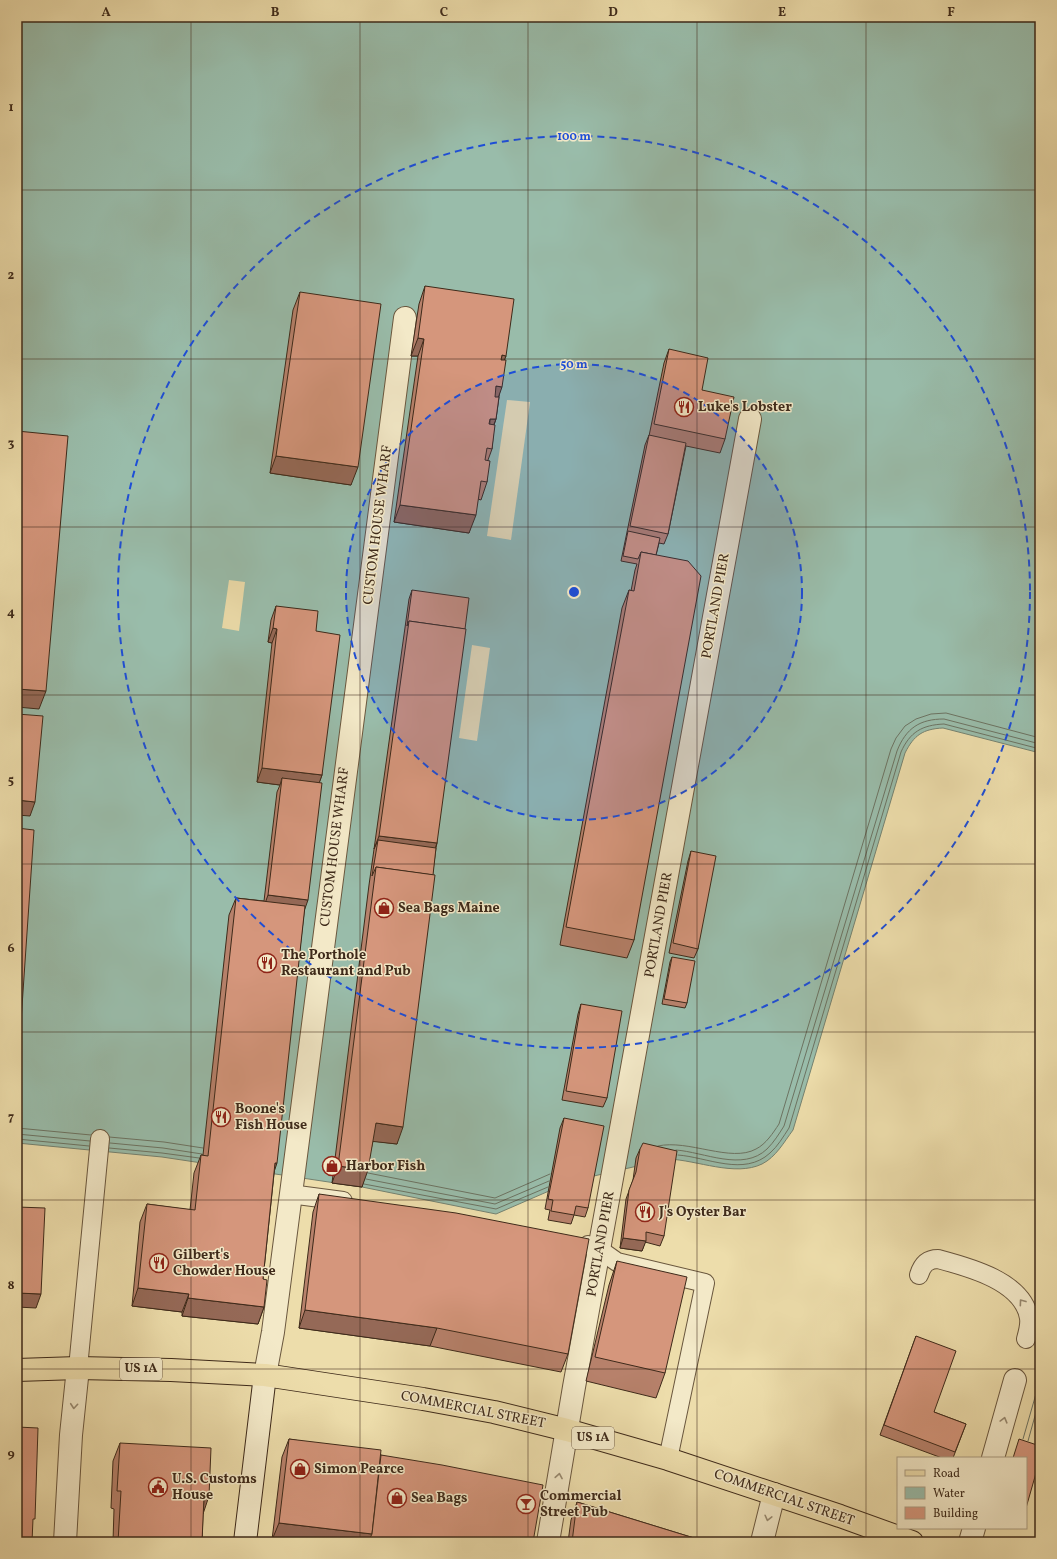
<svg xmlns="http://www.w3.org/2000/svg" width="1057" height="1559" viewBox="0 0 1057 1559" font-family="Vollkorn,serif">
<style>
.water{fill:#99bcaa;stroke:#758270}
.pier{fill:#edddab}
.lines{fill:none;stroke-linecap:round;stroke-linejoin:round}
.shore{stroke:#6c7362;stroke-width:1}
.lane-casing{stroke:#6a573e;stroke-width:20}
.street-casing{stroke:#6a573e;stroke-width:24}
.secondary-casing{stroke:#3e2a1a;stroke-width:24}
.primary-casing{stroke:#3e2a1a;stroke-width:24}
.lane{stroke:#f3e9c8;stroke-width:18}
.street{stroke:#f3e9c8;stroke-width:22}
.secondary{stroke:#f3e9c8;stroke-width:22}
.primary{stroke:#edddab;stroke-width:22}
.wall{fill:#b7816b;stroke:#3e2a1a}
.shaded-wall{fill:#956957;stroke:#3e2a1a}
.building{fill:#d5967c;stroke:#3e2a1a}
.oneway{stroke:#988a71}
.grid{fill:none;stroke:#3e2a1a;stroke-width:1;stroke-opacity:0.55}
.ring{fill:none;stroke:#1d4ed8;stroke-width:2;stroke-dasharray:7 5}
.labels{text-anchor:middle;dominant-baseline:central;stroke-width:3;stroke-linejoin:round;paint-order:stroke}
.shield{fill:#f3e9c8;stroke:#74634e;stroke-width:1}
.shield-label{font-size:13px;font-weight:bold;fill:#3e2a1a}
.poi-label{font-size:14px;font-weight:bold;fill:#3e2a1a;stroke:#f3e9c8;text-anchor:start}
.street-label{font-size:14px;fill:#3e2a1a;stroke:#f3e9c8}
.centre{fill:#1d4ed8;stroke:#f3e9c8;stroke-width:2}
.ring-label{font-size:12px;text-anchor:middle;font-weight:bold;fill:#1d4ed8;stroke:#f3e9c8;stroke-width:3;stroke-linejoin:round;paint-order:stroke}
.neatline{fill:none;stroke:#3e2a1a;stroke-width:1.5}
.grid-label{font-size:13px;text-anchor:middle;font-weight:bold;fill:#3e2a1a}
</style>
<rect width="100%" height="100%" fill="#edddab"/>
<filter id="stains"><feTurbulence type="fractalNoise" baseFrequency=".005" numOctaves="4"/><feColorMatrix values="0 0 0 0 .2 0 0 0 0 .09 0 0 0 0 .02 0 0 0 .5 -.17"/></filter>
<radialGradient id="worn" r=".72"><stop offset=".6" stop-color="#630" stop-opacity="0"/><stop offset="1" stop-color="#630" stop-opacity=".3"/></radialGradient>
<path class="water" d="M17 17H1040V753L943 728C923 729 914 735 905 753L793 1130C784 1142 776 1157 762 1164 735 1177 697 1160 668 1159L572 1181 496 1214 362 1187 162 1157 17 1143Z"/>
<g class="pier">
<path d="M507 400 530 402 511 540 487 536Z"/>
<path d="M229 580 245 582 239 631 222 628Z"/>
<path d="M472 645 490 648 477 741 459 738Z"/>
<path d="M1040 1366V1475L1026 1462V1458H1022L1015 1452Z"/>
</g>
<g class="lines">
<g class="shore">
<path d="M17 1128 91 1135"/>
<path d="M17 1134 90 1141"/>
<path d="M109 1137 164 1142 203 1148"/>
<path d="M17 1139 89 1146"/>
<path d="M110 1143 163 1148 202 1154"/>
<path d="M658 1146C688 1139 731 1163 756 1149 766 1144 773 1133 779 1124L891 749 896 738 905 726 916 719 931 714 946 713 1040 738"/>
<path d="M109 1148 162 1153 199 1158"/>
<path d="M676 1150C704 1152 743 1172 767 1149 774 1142 779 1134 784 1126L897 751C906 728 920 719 944 719L1040 744"/>
<path d="M678 1155C707 1157 744 1177 770 1153 778 1146 783 1137 789 1128L901 752C910 732 922 725 944 724L1040 749"/>
<path d="M368 1173 495 1198 550 1174"/>
<path d="M366 1179 495 1204 549 1181"/>
<path d="M364 1184 496 1209 548 1187"/>
<path d="M1023 1439 1040 1380"/>
<path d="M1028 1441 1040 1398"/>
</g>
<defs>
<g id="lane">
<path d="M290 1194 343 1201"/>
<path d="M588 1245 600 1250 617 1262 705 1283 668 1459"/>
<path d="M919 1275C922 1265 927 1259 938 1259 968 1267 1023 1281 1029 1318 1030 1325 1028 1332 1026 1339"/>
<path d="M78 1368 100 1139"/>
</g>
<g id="street">
<path d="M265 1375 273 1332 405 318"/>
<path d="M993 1458 1015 1380"/>
<path d="M65 1542 71 1435 78 1368"/>
<path d="M548 1542 574 1387 750 419"/>
<path d="M762 1542 774 1494"/>
<path d="M970 1542 974 1528"/>
</g>
<path id="secondary" d="M245 1542 265 1375"/>
<path id="primary" d="M17 1370 78 1368 171 1370 265 1375 423 1399 494 1412 567 1430 668 1459 840 1516 912 1542"/>
</defs>
<use href="#lane" class="lane-casing"/>
<use href="#street" class="street-casing"/>
<use href="#secondary" class="secondary-casing"/>
<use href="#primary" class="primary-casing"/>
<use href="#lane" class="lane"/>
<use href="#street" class="street"/>
<use href="#secondary" class="secondary"/>
<use href="#primary" class="primary"/>
</g>
<g class="wall">
<path d="M425 286 506 356 504 360 496 419 494 425 492 449 488 460 487 482 481 500 478 499 469 533 394 522 418 356H411L419 304Z"/>
<path d="M300 292 351 485 270 473 293 310Z"/>
<path d="M669 349 702 390 725 439 720 453 686 446 668 534 664 544 659 543 656 555 634 940 627 958 560 945 622 608 629 590 631 591 635 570 637 564 621 561 645 445 649 435V436L664 363Z"/>
<path d="M412 590 437 843 436 848 397 1144 373 1141 362 1187 332 1183 369 885 409 599Z"/>
<path d="M276 606 316 631 322 775 319 783 274 1174 263 1279 264 1307 258 1324 182 1316V1312L132 1306 140 1222 147 1204 190 1210 194 1173 201 1155H203L229 915 236 898 264 901 277 792 280 785 257 782 272 643 268 642 271 620Z"/>
<path d="M691 851 698 949 694 958 669 953 688 861Z"/>
<path d="M672 957 687 1003 685 1008 662 1004 670 962Z"/>
<path d="M581 1004 607 1098 603 1107 562 1100 578 1014Z"/>
<path d="M564 1118 588 1208 585 1217 574 1215 571 1224 548 1220 550 1210 545 1209 560 1128Z"/>
<path d="M640 1149 664 1236 660 1246 645 1242 642 1251 620 1248 626 1199 633 1180 636 1158Z"/>
<path d="M319 1194 568 1354 561 1372 430 1346 299 1328 313 1212Z"/>
<path d="M617 1261 665 1373 656 1398 586 1381 609 1285Z"/>
<path d="M916 1336 934 1412 966 1424 953 1458H942L880 1435Z"/>
<path d="M289 1439 381 1455 533 1542H286L272 1540 282 1457Z"/>
<path d="M120 1443 203 1513 202 1542H113L114 1509 111 1508 113 1461Z"/>
<path d="M577 1502 707 1542H568L571 1520Z"/>
</g>
<g class="shaded-wall">
<path d="M418 338 424 339 418 356H411Z"/>
<path d="M502 355 506 356 499 373Z"/>
<path d="M496 386 502 387 496 404H490Z"/>
<path d="M490 419H496L489 437Z"/>
<path d="M276 456 358 467 351 485 270 473Z"/>
<path d="M400 505 476 515 469 533 394 522Z"/>
<path d="M273 628 277 629 272 643 268 642Z"/>
<path d="M17 689 46 691 39 709 17 707Z"/>
<path d="M262 768 322 775 317 789 282 778 280 785 257 782Z"/>
<path d="M17 800 35 802 30 816 17 815Z"/>
<path d="M379 836 437 843 432 857 378 840 374 849Z"/>
<path d="M268 895 308 900 303 914 263 909Z"/>
<path d="M376 1123 403 1127 397 1144 369 1141Z"/>
<path d="M275 1163H277L271 1181Z"/>
<path d="M338 1166 368 1170 362 1187 332 1183Z"/>
<path d="M623 1238 646 1241 642 1251 620 1248Z"/>
<path d="M138 1288 189 1294 182 1312 132 1306Z"/>
<path d="M17 1293 41 1294 36 1308 17 1307Z"/>
<path d="M188 1298 264 1307 258 1324 182 1316Z"/>
<path d="M305 1310 437 1328 430 1346 299 1328Z"/>
<path d="M209 1496 203 1514 204 1497Z"/>
<path d="M279 1523 372 1534 410 1542H286L272 1540Z"/>
</g>
<g class="building">
<path d="M425 286 514 299 506 356 502 355 501 360H506L502 387 496 386 495 397H499L496 419H490L489 424 495 425 492 449 487 448 485 460 490 461 487 482 481 481 476 515 400 505 424 339 418 338Z"/>
<path d="M300 292 381 304 358 467 276 456Z"/>
<path d="M669 349 708 358 702 390 734 397 725 439 654 424Z"/>
<path d="M17 431 68 436 46 691 17 689Z"/>
<path d="M649 435 686 443 668 534 630 526Z"/>
<path d="M628 531 660 538 656 555 641 552 638 559 623 556Z"/>
<path d="M641 552 688 561 701 576 634 940 566 927 629 590 634 591Z"/>
<path d="M412 590 469 598 465 629 409 621 407 626Z"/>
<path d="M276 606 318 611 316 631 340 635 322 775 262 768 277 629 273 628Z"/>
<path d="M409 621 466 629 437 843 379 836Z"/>
<path d="M17 714 43 716 35 802 17 800Z"/>
<path d="M282 778 322 783 308 900 268 895Z"/>
<path d="M17 828 34 830 17 1080Z"/>
<path d="M378 840 436 848 433 875 376 867 372 876Z"/>
<path d="M691 851 716 856 698 949 673 943Z"/>
<path d="M376 867 435 875 403 1127 376 1123 368 1170 338 1166Z"/>
<path d="M236 898 305 906 277 1163H275L263 1279 267 1280 264 1307 188 1298 189 1294 138 1288 147 1204 195 1210 201 1155 208 1156Z"/>
<path d="M672 957 695 961 687 1003 664 999Z"/>
<path d="M581 1004 622 1011 607 1098 566 1091Z"/>
<path d="M564 1118 604 1126 588 1208 576 1206 574 1215 551 1211 553 1200 548 1199Z"/>
<path d="M643 1143 677 1151 664 1236 646 1232V1241L623 1238 629 1190 636 1172 640 1149Z"/>
<path d="M319 1194 456 1213 589 1239 568 1354 437 1328 305 1310Z"/>
<path d="M17 1207 45 1208 41 1294 17 1293Z"/>
<path d="M617 1261 687 1277 665 1373 595 1357Z"/>
<path d="M916 1336 956 1351 934 1412 966 1424 955 1452 884 1425Z"/>
<path d="M17 1427 38 1428 35 1519H33L32 1542H17Z"/>
<path d="M289 1439 381 1450 372 1534 279 1523Z"/>
<path d="M1019 1439 1040 1446V1459L1026 1508V1458H1013Z"/>
<path d="M120 1443 211 1448 209 1496 204 1497 202 1542H118L121 1491H117Z"/>
<path d="M381 1455 442 1465 543 1485 533 1542H410L370 1538 372 1534Z"/>
<path d="M577 1502 707 1542H572Z"/>
</g>
<defs><path id="oneway-chevron" d="M-2-3.5L2.5 0L-2 3.5" fill="none" stroke-width="1.6" stroke-linecap="round" stroke-linejoin="round"/></defs>
<g class="oneway">
<use href="#oneway-chevron" transform="translate(1022 1302) rotate(-126)"/>
<use href="#oneway-chevron" transform="translate(74 1406) rotate(95)"/>
<use href="#oneway-chevron" transform="translate(1004 1420) rotate(-75)"/>
<use href="#oneway-chevron" transform="translate(559 1476) rotate(-80)"/>
<use href="#oneway-chevron" transform="translate(768 1518) rotate(104)"/>
</g>
<path class="grid" d="M191 17V1542M360 17V1542M528 17V1542M697 17V1542M866 17V1542M17 190H1040M17 359H1040M17 527H1040M17 695H1040M17 864H1040M17 1032H1040M17 1200H1040M17 1369H1040"/>
<circle cx="574" cy="592" r="228" fill="#1d4ed8" fill-opacity=".12"/>
<g class="ring">
<circle cx="574" cy="592" r="228"/>
<circle cx="574" cy="592" r="456"/>
</g>
<defs>
<symbol id="restaurant-ring" viewBox="-11 -11 22 22"><circle r="9.5" fill="#f3e9c8" stroke="#8f2418" stroke-width="1.5"/><path d="M-5-6h1v4h1v-4h1v4h1v-4h1v5L-1.5 .5V6h-2V.5L-5-1ZM5-6V6H3V1.5H1.5Q1.5-4 5-6Z" fill="#8f2418"/></symbol>
<symbol id="shop-ring" viewBox="-11 -11 22 22"><circle r="9.5" fill="#f3e9c8" stroke="#8f2418" stroke-width="1.5"/><path d="M-5-2.5h2.3a2.7 3.5 0 0 1 5.4 0H5L5.5 6h-11ZM-1.5-2.5h3a1.5 2.3 0 0 0-3 0Z" fill="#8f2418"/></symbol>
<symbol id="civic-ring" viewBox="-11 -11 22 22"><circle r="9.5" fill="#f3e9c8" stroke="#8f2418" stroke-width="1.5"/><path d="M-.6-6.5H3V-4.5H.6V-3L4-1V1h2V6H-6V1h2V-1L-.6-3ZM-1.2 2.5V6h2.4V2.5Z" fill="#8f2418"/></symbol>
<symbol id="bar-ring" viewBox="-11 -11 22 22"><circle r="9.5" fill="#f3e9c8" stroke="#8f2418" stroke-width="1.5"/><path d="M-6-5H6L.8 .8V4.5H3.5V6h-7V4.5H-.8V.8Z" fill="#8f2418"/></symbol>
</defs>
<g fill-rule="evenodd">
<use href="#restaurant-ring" x="673" y="396" width="22" height="22"/>
<use href="#shop-ring" x="373" y="897" width="22" height="22"/>
<use href="#restaurant-ring" x="256" y="952" width="22" height="22"/>
<use href="#restaurant-ring" x="210" y="1106" width="22" height="22"/>
<use href="#shop-ring" x="321" y="1155" width="22" height="22"/>
<use href="#restaurant-ring" x="634" y="1201" width="22" height="22"/>
<use href="#restaurant-ring" x="148" y="1252" width="22" height="22"/>
<use href="#shop-ring" x="289" y="1458" width="22" height="22"/>
<use href="#civic-ring" x="147" y="1476" width="22" height="22"/>
<use href="#shop-ring" x="386" y="1487" width="22" height="22"/>
<use href="#bar-ring" x="515" y="1493" width="22" height="22"/>
</g>
<g class="labels">
<g class="shield">
<rect x="120" y="1358" width="42" height="22" rx="3"/>
<rect x="572" y="1427" width="42" height="22" rx="3"/>
</g>
<g class="shield-label">
<text x="141" y="1369">US 1A</text>
<text x="593" y="1438">US 1A</text>
</g>
<g class="poi-label">
<text x="698" y="407">Luke's Lobster</text>
<text x="398" y="908">Sea Bags Maine</text>
<text x="281" y="955">The Porthole<tspan x="281" dy="16">Restaurant and Pub</tspan></text>
<text x="235" y="1109">Boone's<tspan x="235" dy="16">Fish House</tspan></text>
<text x="346" y="1166">Harbor Fish</text>
<text x="659" y="1212">J's Oyster Bar</text>
<text x="173" y="1255">Gilbert's<tspan x="173" dy="16">Chowder House</tspan></text>
<text x="314" y="1469">Simon Pearce</text>
<text x="172" y="1479">U.S. Customs<tspan x="172" dy="16">House</tspan></text>
<text x="540" y="1496">Commercial<tspan x="540" dy="16">Street Pub</tspan></text>
<text x="411" y="1498">Sea Bags</text>
</g>
<g class="street-label">
<text transform="translate(378 525) rotate(-83)">CUSTOM HOUSE WHARF</text>
<text transform="translate(716 606) rotate(-80)">PORTLAND PIER</text>
<text transform="translate(335 847) rotate(-83)">CUSTOM HOUSE WHARF</text>
<text transform="translate(659 925) rotate(-80)">PORTLAND PIER</text>
<text transform="translate(601 1244) rotate(-80)">PORTLAND PIER</text>
<text transform="translate(473 1410) rotate(11)">COMMERCIAL STREET</text>
<text transform="translate(784 1498) rotate(19)">COMMERCIAL STREET</text>
</g>
</g>
<circle cx="574" cy="592" r="6" class="centre"/>
<g class="ring-label">
<text x="574" y="140">100 m</text>
<text x="574" y="368">50 m</text>
</g>
<rect width="1057" height="1559" fill="none" stroke="#edddab" stroke-width="44"/>
<rect x="897" y="1457" width="130" height="72" fill="#f3e9c8" stroke="#ab9d82"/>
<rect x="905" y="1470" width="20" height="6" fill="#edddab" stroke="#ab9d82"/>
<text x="933" y="1477" font-size="12" fill="#3e2a1a">Road</text>
<rect x="905" y="1487" width="20" height="12" fill="#99bcaa" stroke="#ab9d82"/>
<text x="933" y="1497" font-size="12" fill="#3e2a1a">Water</text>
<rect x="905" y="1507" width="20" height="12" fill="#d5967c" stroke="#ab9d82"/>
<text x="933" y="1517" font-size="12" fill="#3e2a1a">Building</text>
<rect x="22" y="22" width="1013" height="1515" class="neatline"/>
<g class="grid-label">
<text x="106" y="16">A</text>
<text x="275" y="16">B</text>
<text x="444" y="16">C</text>
<text x="613" y="16">D</text>
<text x="782" y="16">E</text>
<text x="951" y="16">F</text>
<text x="11" y="111">1</text>
<text x="11" y="279">2</text>
<text x="11" y="447">3</text>
<text x="11" y="616">4</text>
<text x="11" y="784">5</text>
<text x="11" y="952">6</text>
<text x="11" y="1121">7</text>
<text x="11" y="1289">8</text>
<text x="11" y="1457">9</text>
</g>
<rect width="100%" height="100%" filter="url(#stains)"/>
<rect width="100%" height="100%" fill="url(#worn)"/>
</svg>
